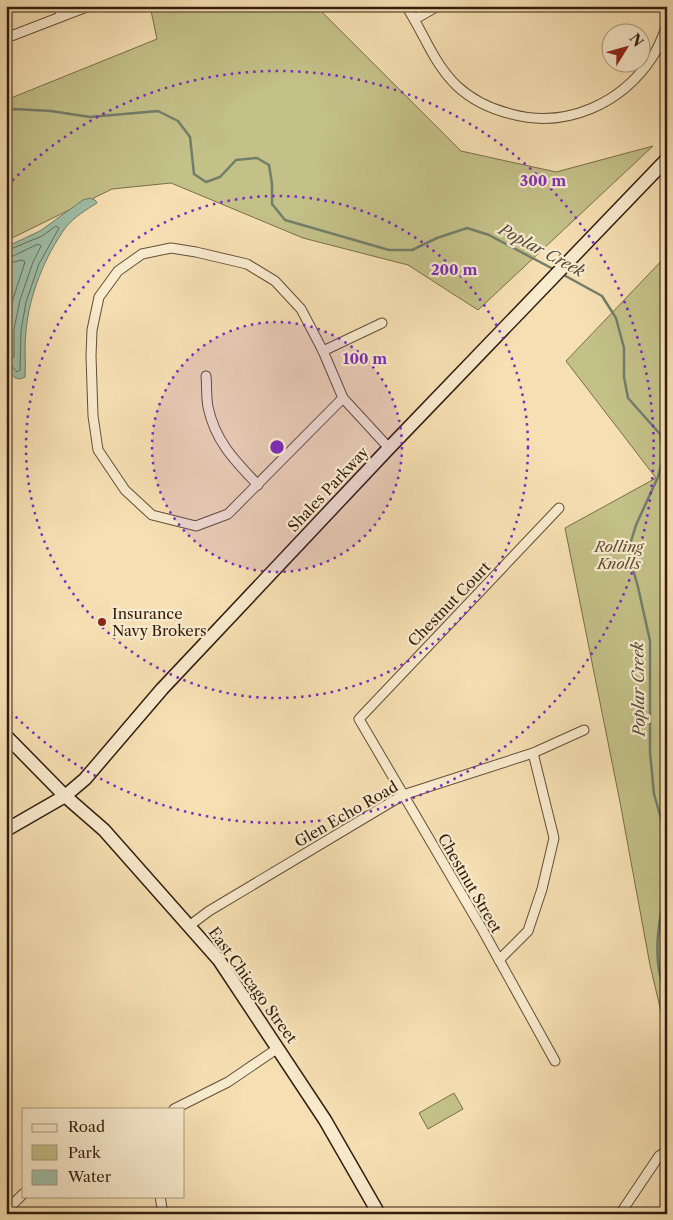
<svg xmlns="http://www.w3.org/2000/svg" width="673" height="1220" viewBox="0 0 673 1220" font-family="'Libre Caslon Text',serif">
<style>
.green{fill:#c3c088;stroke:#7a6e4b}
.water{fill:#9ebea7;stroke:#737e6a}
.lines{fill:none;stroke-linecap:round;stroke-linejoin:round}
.shore{stroke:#686e5a;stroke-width:1}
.stream{stroke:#737e6a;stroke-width:2.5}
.street-casing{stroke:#634e37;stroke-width:11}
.secondary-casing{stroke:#321d0e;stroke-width:15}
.street{stroke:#f9ebce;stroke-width:9}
.secondary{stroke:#f9ebce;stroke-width:12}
.ring{fill:none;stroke:#7b2cbf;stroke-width:2.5;stroke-dasharray:2.5 5}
.poi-dot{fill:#8f2418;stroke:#f9ebce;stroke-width:2}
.labels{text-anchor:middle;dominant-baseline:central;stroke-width:4.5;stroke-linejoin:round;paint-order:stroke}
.street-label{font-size:15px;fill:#321d0e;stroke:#f9ebce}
.park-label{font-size:15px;font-style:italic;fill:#5e4e33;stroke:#f9ebce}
.poi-label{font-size:15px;fill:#321d0e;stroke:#f9ebce;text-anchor:start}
.water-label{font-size:16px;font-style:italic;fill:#524d3c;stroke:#f9ebce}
.centre{fill:#7b2cbf;stroke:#f9ebce;stroke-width:2.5}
.ring-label{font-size:15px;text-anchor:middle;font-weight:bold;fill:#7b2cbf;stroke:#f9ebce;stroke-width:4.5;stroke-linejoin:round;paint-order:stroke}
</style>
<rect width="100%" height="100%" fill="#f6e0b3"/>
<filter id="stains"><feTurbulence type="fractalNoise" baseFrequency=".004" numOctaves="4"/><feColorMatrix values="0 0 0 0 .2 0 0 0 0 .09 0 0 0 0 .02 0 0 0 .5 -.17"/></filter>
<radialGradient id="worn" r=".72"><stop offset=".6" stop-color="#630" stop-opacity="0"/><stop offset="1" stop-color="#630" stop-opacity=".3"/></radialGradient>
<g class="green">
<path d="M150 6H316L461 151 556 172 653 146 478 310 408 265 303 238 171 183 112 189 6 241V100L157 39Z"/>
<path d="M667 255V1037L650 965 620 802 565 528 656 478 566 361Z"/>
<path d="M454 1093 463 1109 428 1129 419 1113Z"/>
</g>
<path class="water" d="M90 198 95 200 97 203C86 210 74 217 66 227 45 256 29 295 26 331 24 346 26 361 25 377L20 379 15 378 6 367V247L40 231 83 200Z"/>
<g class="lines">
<g class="shore">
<path d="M6 251 42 236 56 226 59 228 39 264 26 302 21 331 20 370 17 372 11 365 6 364"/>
<path d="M6 257 13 256 38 244 41 246 33 262 20 300 14 329V357L12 359 6 358"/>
<path d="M6 264 22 260 25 262 13 299 7 328 6 350"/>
</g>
<g class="stream">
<path d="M6 113 14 109 51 111 90 117 158 111 178 121 190 137 194 174 206 182 220 177 236 160 257 158 269 165 272 184V204L285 220 389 250H412L437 238 467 228 489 235 555 270"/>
<path d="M562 274 602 296 616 318 624 348V377L628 398 660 434 664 454 658 477 636 525 628 551 638 587 650 641V752L654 794 667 839"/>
<path d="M667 883C659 921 650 959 667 996"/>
</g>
<defs>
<g id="street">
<path d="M59 6 61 16"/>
<path d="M406 6C424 33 433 63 457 86 472 100 491 109 511 114 566 129 622 104 653 56 659 47 663 36 667 25"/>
<path d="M415 19 438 6"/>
<path d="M6 38 89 6"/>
<path d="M171 248 196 252 247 264 275 281 301 309 323 351 343 398 228 514 196 526 152 515 125 490 98 450 93 416 91 356 92 330 99 297 118 271 142 254Z"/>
<path d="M323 351 382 323"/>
<path d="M206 376C207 386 206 397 208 407 215 441 235 461 258 485"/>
<path d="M343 398 389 448"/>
<path d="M189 926 209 911 403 795 533 753 584 730"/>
<path d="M499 960 528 931 542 889 554 838 533 753"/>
<path d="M555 1061 482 929 359 719 559 508"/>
<path d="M174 1109 228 1082 278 1048"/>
<path d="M160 1196 163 1214"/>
<path d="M6 1211 24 1193"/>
<path d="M620 1214 659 1156 667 1151"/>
</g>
<g id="secondary">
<path d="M6 736 65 796 104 830 219 960 325 1120 379 1214"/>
<path d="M6 830 65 796 85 779 162 689 389 448 667 159"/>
</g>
</defs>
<use href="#street" class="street-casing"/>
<use href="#secondary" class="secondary-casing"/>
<use href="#street" class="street"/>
<use href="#secondary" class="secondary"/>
</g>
<circle cx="277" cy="447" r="125" fill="#7b2cbf" fill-opacity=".12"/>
<g class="ring">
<circle cx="277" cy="447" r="125"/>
<circle cx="277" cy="447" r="251"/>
<path d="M7 186A376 376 0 1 1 7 708"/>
</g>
<circle class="poi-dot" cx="102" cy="622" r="5"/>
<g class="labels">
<g class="street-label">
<text transform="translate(328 489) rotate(-47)">Shales Parkway</text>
<text transform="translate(449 604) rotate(-46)">Chestnut Court</text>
<text transform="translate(346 814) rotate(-30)">Glen Echo Road</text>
<text transform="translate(470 883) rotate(60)">Chestnut Street</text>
<text transform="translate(253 985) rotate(54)">East Chicago Street</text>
</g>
<g class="park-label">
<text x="619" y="546">Rolling<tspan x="619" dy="17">Knolls</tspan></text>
</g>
<g class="poi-label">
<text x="112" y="613">Insurance<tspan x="112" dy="17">Navy Brokers</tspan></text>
</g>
<g class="water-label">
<text transform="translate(542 250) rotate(28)">Poplar Creek</text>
<text transform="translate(638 689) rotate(-91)">Poplar Creek</text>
</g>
</g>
<circle cx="277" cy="447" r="8" class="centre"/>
<g class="ring-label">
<text x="543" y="186">300 m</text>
<text x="454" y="275">200 m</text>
<text x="365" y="364">100 m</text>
</g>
<rect width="673" height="1220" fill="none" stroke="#f6e0b3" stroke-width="25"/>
<rect x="8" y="8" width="658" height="1205" fill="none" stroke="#321d0e" stroke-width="2.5"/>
<rect x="12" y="12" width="648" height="1195" fill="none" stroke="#321d0e"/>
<rect x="22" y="1108" width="162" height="90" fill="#f9ebce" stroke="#a99981"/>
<rect x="32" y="1124" width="25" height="8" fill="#f9ebce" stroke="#a99981"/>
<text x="68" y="1132" font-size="15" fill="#321d0e">Road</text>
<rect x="32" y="1145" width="25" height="15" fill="#c3c088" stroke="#a99981"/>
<text x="68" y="1158" font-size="15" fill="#321d0e">Park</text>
<rect x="32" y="1170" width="25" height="15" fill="#9ebea7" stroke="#a99981"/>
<text x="68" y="1182" font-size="15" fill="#321d0e">Water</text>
<g transform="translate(626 48) rotate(53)"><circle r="24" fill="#f9ebce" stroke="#a99981"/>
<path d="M0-4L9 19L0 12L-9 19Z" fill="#8f2418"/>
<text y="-8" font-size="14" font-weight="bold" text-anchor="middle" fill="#321d0e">N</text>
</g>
<rect width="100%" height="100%" filter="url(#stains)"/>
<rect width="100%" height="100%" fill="url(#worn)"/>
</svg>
